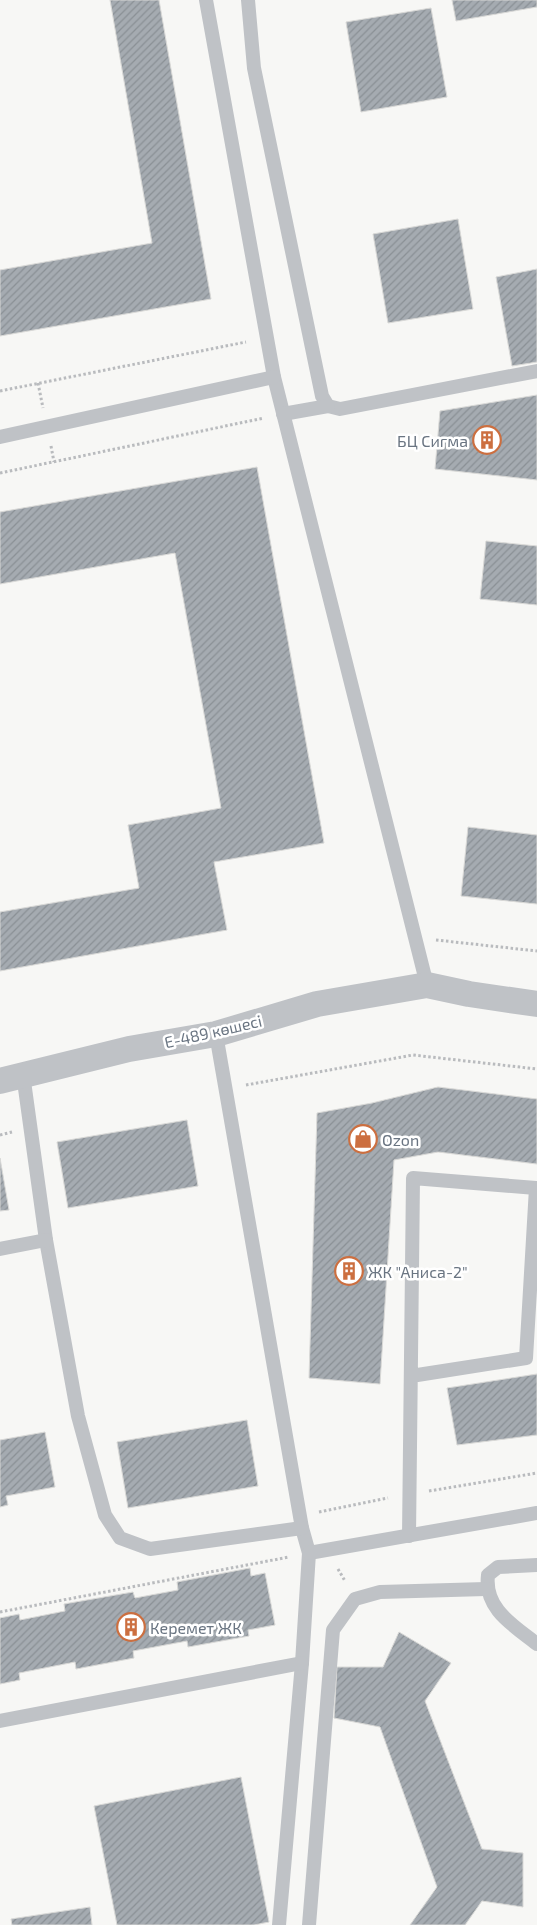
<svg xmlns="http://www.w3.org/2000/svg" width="537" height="1925" viewBox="0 0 537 1925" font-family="'Exo 2',sans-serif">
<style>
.building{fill:url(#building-hatch);stroke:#d9d9d7}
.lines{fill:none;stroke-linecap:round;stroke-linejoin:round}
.path{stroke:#b9bbbe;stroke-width:3;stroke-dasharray:2.5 2.5;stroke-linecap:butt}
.lane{stroke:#bfc2c6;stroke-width:14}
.street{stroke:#bfc2c6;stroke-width:26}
.labels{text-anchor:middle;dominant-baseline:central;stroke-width:5;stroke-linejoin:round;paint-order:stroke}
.poi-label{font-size:16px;fill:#6a7582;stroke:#fff;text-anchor:start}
.street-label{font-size:16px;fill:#6a7582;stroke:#fff}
</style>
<defs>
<pattern id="building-hatch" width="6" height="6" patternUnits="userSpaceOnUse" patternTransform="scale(1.25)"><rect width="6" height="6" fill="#a5abb1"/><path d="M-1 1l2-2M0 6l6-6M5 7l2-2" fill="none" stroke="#8a9095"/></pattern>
</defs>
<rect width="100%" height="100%" fill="#f7f7f5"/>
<g class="building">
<path d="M110 0H159L211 299 0 336V270L152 243Z"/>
<path d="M452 0H537V7L456 21Z"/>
<path d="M431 8 447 97 361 112 346 22Z"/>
<path d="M458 219 473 309 388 323 373 234Z"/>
<path d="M537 269V362L512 366 496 277Z"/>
<path d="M537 395V480L435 469 440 411Z"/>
<path d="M257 467 324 843 214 862 227 930 0 971V912L139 888 128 825 221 808 175 553 0 584V512Z"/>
<path d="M486 541 537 546V605L480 599Z"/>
<path d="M468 827 537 835V904L461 896Z"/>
<path d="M438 1087 537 1099V1164L438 1152 394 1160 380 1384 309 1378 317 1113 372 1103Z"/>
<path d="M187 1120 198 1186 68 1208 57 1142Z"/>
<path d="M0 1158 9 1210 0 1211Z"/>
<path d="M537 1374V1435L457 1445 447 1388Z"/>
<path d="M247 1420 258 1486 128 1508 117 1442Z"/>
<path d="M45 1432 55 1487 6 1496 8 1505 0 1507V1440Z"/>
<path d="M250 1568 251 1576 265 1573 275 1625 248 1630 249 1636 188 1647 187 1641 133 1651 134 1658 76 1669 75 1662 19 1673 20 1680 0 1684V1618L19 1614 20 1620 65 1611 64 1604 133 1592 135 1598 178 1590 177 1582Z"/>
<path d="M399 1632 451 1663 425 1701 482 1849 523 1853V1907L482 1901 465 1925H410L437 1887 380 1727 334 1718 337 1667H383Z"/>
<path d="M241 1777 269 1922 254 1925H117L94 1806Z"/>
<path d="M90 1907 92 1925H12L11 1919Z"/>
</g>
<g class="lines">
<g class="path">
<path d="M38 383 43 408"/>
<path d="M0 391 246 342"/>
<path d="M51 446 54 462"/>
<path d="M0 473 264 418"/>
<path d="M436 940 537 951"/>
<path d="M246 1085 413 1055 537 1069"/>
<path d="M0 1135 12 1132"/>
<path d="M429 1491 537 1473"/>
<path d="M319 1512 388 1498"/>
<path d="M338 1569 345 1581"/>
<path d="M0 1612 289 1557"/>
</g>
<g class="lane">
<path d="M206 0 274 377 427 985"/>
<path d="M248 0 254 68 322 396 328 406 340 409 537 371"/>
<path d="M283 414 328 406"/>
<path d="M0 437 274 377"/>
<path d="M216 1034 302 1528 309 1553 302 1663 279 1925"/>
<path d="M23 1074 46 1240 78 1416 105 1515 120 1538 150 1549 302 1528"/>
<path d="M0 1249 46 1240"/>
<path d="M409 1536 413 1178 536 1188 526 1358 411 1376"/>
<path d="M309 1553 537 1513"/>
<path d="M537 1565 498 1567 488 1575C484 1609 513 1625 537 1644"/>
<path d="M0 1721 302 1663"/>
<path d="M309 1925 333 1630 355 1599 380 1592 486 1589"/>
</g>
<path class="street" d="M0 1081 129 1049 216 1034 317 1004 427 985 469 994 537 1004"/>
</g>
<defs>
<symbol id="building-ring" viewBox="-11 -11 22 22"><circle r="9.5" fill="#fff" stroke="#cc6f40" stroke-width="1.5"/><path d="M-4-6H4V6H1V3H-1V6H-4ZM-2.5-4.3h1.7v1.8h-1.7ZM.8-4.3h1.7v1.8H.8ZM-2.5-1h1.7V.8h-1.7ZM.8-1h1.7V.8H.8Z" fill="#cc6f40"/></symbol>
<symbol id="shop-ring" viewBox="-11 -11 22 22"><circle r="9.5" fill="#fff" stroke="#cc6f40" stroke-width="1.5"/><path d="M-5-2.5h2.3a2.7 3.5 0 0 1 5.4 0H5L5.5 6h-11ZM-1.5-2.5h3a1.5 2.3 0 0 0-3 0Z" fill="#cc6f40"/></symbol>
</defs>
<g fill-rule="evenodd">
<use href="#building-ring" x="471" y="424" width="32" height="32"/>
<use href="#shop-ring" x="347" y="1123" width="32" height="32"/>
<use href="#building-ring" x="333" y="1255" width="32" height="32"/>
<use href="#building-ring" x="115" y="1611" width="32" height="32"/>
</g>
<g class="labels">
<g class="poi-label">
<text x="468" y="440" text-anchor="end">БЦ Сигма</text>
<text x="382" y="1139">Ozon</text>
<text x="368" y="1271">ЖК "Аниса-2"</text>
<text x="150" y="1627">Керемет ЖК</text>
</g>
<g class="street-label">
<text transform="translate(213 1031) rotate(-13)">Е-489 көшесі</text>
</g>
</g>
</svg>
